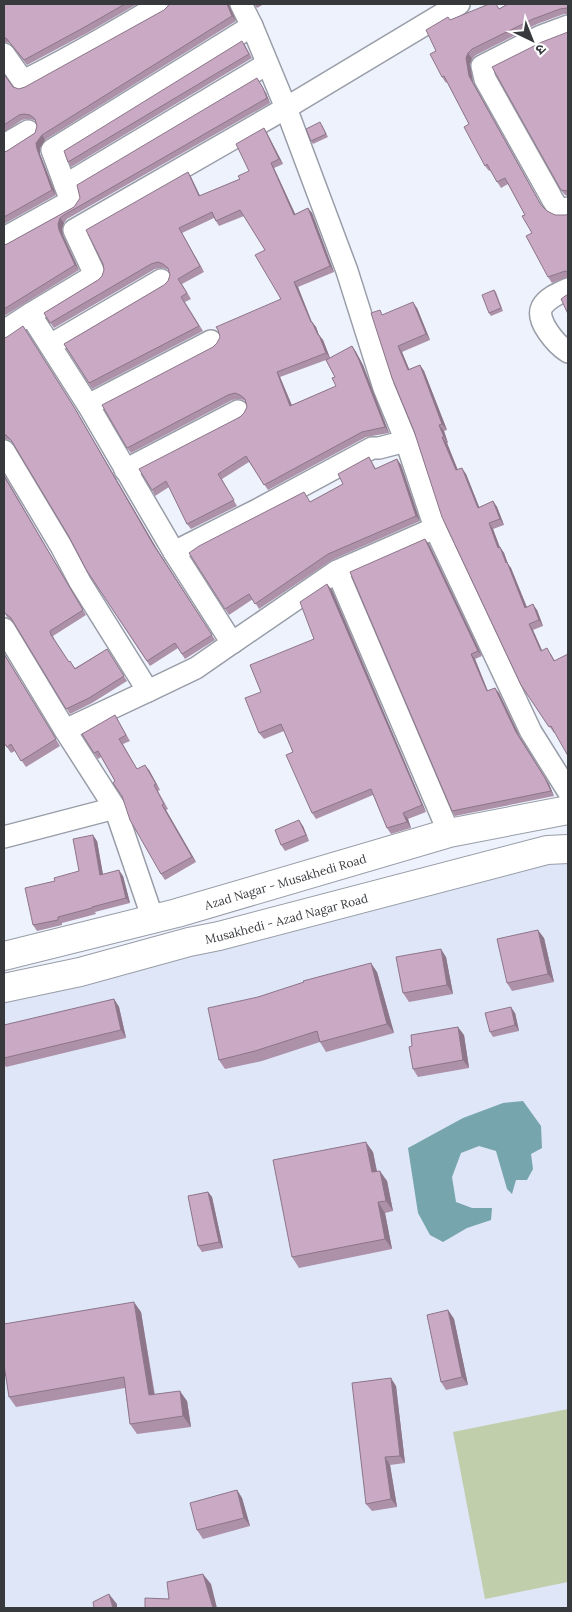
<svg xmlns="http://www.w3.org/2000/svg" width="572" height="1612" viewBox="0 0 572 1612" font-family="Lora,'Noto Sans Devanagari',serif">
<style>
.built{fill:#dee6f8}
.green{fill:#c0ceac}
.water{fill:#76a5ad}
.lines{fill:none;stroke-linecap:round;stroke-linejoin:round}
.street-casing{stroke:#989da7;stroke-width:24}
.secondary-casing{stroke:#989da7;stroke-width:30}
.street{stroke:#fff;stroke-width:21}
.secondary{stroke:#fff;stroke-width:28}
.wall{fill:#ad91a9;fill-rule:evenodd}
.shaded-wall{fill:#8d7689}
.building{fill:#c9a9c4;stroke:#8d7689}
.labels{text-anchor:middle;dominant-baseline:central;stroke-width:5;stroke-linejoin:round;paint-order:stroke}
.street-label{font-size:12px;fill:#37393d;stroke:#fff}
</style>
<rect width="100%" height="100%" fill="#edf2fd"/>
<path class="built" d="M568 837V1608H4V982Z"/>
<path class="green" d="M568 1409V1582L485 1599 453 1432Z"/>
<path class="water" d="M523 1101 541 1126 542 1148 531 1154 533 1169 527 1180H516L512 1194 507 1189 496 1151 479 1146 461 1153 452 1177 456 1202 472 1208H492L491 1220 467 1228 443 1242 430 1235 418 1213 408 1148 463 1118 503 1103Z"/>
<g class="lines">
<defs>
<g id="street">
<path d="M459 4 286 108 347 271 384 388 406 441 435 528 531 732 568 791"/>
<path d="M568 26 541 36 482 66 485 79 549 193C554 202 557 211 568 208"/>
<path d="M4 54 23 81C70 58 116 31 161 4"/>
<path d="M4 145 28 131"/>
<path d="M65 185 52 150 252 26"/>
<path d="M4 238 71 201 65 185 267 64"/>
<path d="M568 289C559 293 547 298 542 307 535 321 557 345 568 352"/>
<path d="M30 314 95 275 74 230 286 108 252 26 241 4"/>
<path d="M4 331 30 314 88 405 174 552 232 643 337 571 449 833"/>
<path d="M50 345 161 280"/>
<path d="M88 405 211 341"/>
<path d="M4 451 61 546 80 582 148 691 196 668 232 643"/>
<path d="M125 470 238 411"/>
<path d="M174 552 259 509 372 448H379L406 441"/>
<path d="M337 571 435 528"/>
<path d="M4 629 65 730 148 691"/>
<path d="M65 730 115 808 153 919"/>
<path d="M4 837 115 808"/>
</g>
<g id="secondary">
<path id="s1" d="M4 956 177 913 449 833 568 810"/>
<path id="s2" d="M4 988 80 972 189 942 219 936 547 850 568 849"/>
</g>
</defs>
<use href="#street" class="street-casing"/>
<use href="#secondary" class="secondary-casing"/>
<use href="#street" class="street"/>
<use href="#secondary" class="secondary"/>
</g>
<g class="wall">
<path d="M4 4H137L87 33 27 65 10 43 4 42Z"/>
<path d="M254 4H264L257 8Z"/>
<path d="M568 4V14H564L537 24 476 55 472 59 470 64 473 82 542 207 547 211 555 215H566L568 214V277L552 283 548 277 525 215 508 184 501 188 490 170 489 171 485 166 469 124 447 82 446 83 442 77 436 51 450 20 500 8Z"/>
<path d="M229 5 236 21 45 140 40 148V154L56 195 4 224V152L7 151 35 133 37 126 36 122 34 120 27 119 22 120 4 132V74L13 87 19 89 25 87Z"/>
<path d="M568 32V196L565 195 561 190Z"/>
<path d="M245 45 252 58 71 167 68 162Z"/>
<path d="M266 93 270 103 67 219 64 223 62 229 63 235 79 270 4 316V245L7 244 74 207Z"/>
<path d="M322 125 328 137 313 144 311 141Z"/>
<path d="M264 128 267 133 283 164 274 168 295 214 308 208 312 213 334 272 298 287 312 322 316 327 319 335 323 340 330 358 352 346 356 352 363 365 389 433 366 437 268 490 249 462 222 479 237 506 191 529 187 524 169 487 155 496 152 490 244 413 247 407 245 401 244 400 239 399 232 400 131 453 127 448 213 347 281 299 265 250 244 216 219 226 214 218 182 233 204 272 182 284 191 299 185 302 203 331 92 389 64 344 164 285 168 281 170 275 168 270 167 269 161 268 155 269 54 328 44 313 98 280 102 276 104 270 103 264 188 172 191 177 200 196 240 179 249 171ZM326 360 335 377 336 386 292 405 280 377Z"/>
<path d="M494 290 496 292 503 311 491 316 489 313Z"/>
<path d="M417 308 430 340 402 352 409 369 420 365 424 371 447 430 444 431 448 443H447L458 470 466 474 479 507 493 501 497 507 504 525 493 529 500 547 504 553 508 564 511 568 527 607 537 610 543 626 533 630 542 651 551 654 555 661V732L554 733 521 685 414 431 383 315Z"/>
<path d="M4 338 77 412 157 549 215 640 185 659 178 648 150 666 87 571 68 535 14 444 10 440 4 439Z"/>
<path d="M369 457 376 469 397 459 401 465 420 521 332 560 259 609 253 599 229 615 225 609 310 502 343 484Z"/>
<path d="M4 475 86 615 53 636 55 640 69 662 75 668 107 649 127 681 92 703 70 714 14 622 7 617 4 612Z"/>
<path d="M429 544 482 656 475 659 488 691 495 688 499 693 520 737 549 784 554 796 455 816 452 811Z"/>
<path d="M332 590 426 812 408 819 411 828 391 834 387 828 373 795 316 819 312 813 293 752 284 731 264 739 259 733 261 692 314 639Z"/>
<path d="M4 653 60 746 26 767 15 751 11 753 4 743Z"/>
<path d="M115 715 130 741 123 744 137 769 149 770 160 790 158 791 168 809 166 810 196 862 165 880 161 874 115 781 101 757 98 759 94 753Z"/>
<path d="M303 826 309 841 285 851 281 845Z"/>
<path d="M97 841 103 874 123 876 130 903 95 912 96 914 62 923V925L37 931 33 925 55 881 79 871Z"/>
<path d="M544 938 554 982 512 991 507 983Z"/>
<path d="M446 957 453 994 409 1002 403 993Z"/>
<path d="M377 972 394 1033 326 1052 320 1042 262 1061 225 1069 219 1060Z"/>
<path d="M114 999 119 1007 126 1038 6 1067 4 1064V1025Z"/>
<path d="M515 1013 519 1031 493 1037 490 1032Z"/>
<path d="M464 1035 469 1068 418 1077 413 1069 412 1046Z"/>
<path d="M373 1152 377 1171 387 1181 393 1211 385 1213 392 1249 299 1268 292 1257Z"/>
<path d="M208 1192 212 1197 223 1248 202 1252 198 1246Z"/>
<path d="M448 1310 454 1319 468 1385 446 1390 441 1382Z"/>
<path d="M141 1312 155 1395 187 1401 191 1427 137 1434 130 1424 125 1388 16 1407 9 1397Z"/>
<path d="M396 1386 405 1463 390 1465 397 1507 372 1511 366 1504Z"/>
<path d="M237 1490 242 1498 250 1526 203 1539 197 1530Z"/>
</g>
<g class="shaded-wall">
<path d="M227 4 229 5 236 21 232 16Z"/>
<path d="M468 53 472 59 470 64 473 82 544 210 541 205 469 76 466 58Z"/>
<path d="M257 78 266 93 270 103 267 98Z"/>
<path d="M264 128 267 133 283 164 279 159Z"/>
<path d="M42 135 45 140 40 148V154L56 195 52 190 37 149 36 143Z"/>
<path d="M271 163 274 168 298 220 294 215Z"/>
<path d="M188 172 191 177 203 202 199 196Z"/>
<path d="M308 208 312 213 334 272 330 266Z"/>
<path d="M60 218 64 223 62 229 63 235 79 270 75 265 59 230 58 224Z"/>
<path d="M179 228 182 233 204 272 200 266Z"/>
<path d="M294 282 298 287 314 328 311 322Z"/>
<path d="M413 302 417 308 430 340 426 334Z"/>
<path d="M312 322 316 327 321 341 318 335Z"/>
<path d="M23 326 77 412 157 549 215 640 153 544Z"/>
<path d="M319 335 323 340 330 358 326 353Z"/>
<path d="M352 346 356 352 363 365 389 433 385 427Z"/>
<path d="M398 346 402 352 412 376 408 370Z"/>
<path d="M420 365 424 371 447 430 442 424Z"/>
<path d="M277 372 280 377 294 411 290 406Z"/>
<path d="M439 425 444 431 448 443 444 437Z"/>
<path d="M442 437 447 443 460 476 456 470Z"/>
<path d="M397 459 401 465 420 521 416 516Z"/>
<path d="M462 468 466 474 482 514 478 508Z"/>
<path d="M4 475 86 615 4 476Z"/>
<path d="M493 501 497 507 504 525 500 519Z"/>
<path d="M489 523 493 529 502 554 498 548Z"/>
<path d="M425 539 429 544 482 656 478 651Z"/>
<path d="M500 547 504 553 508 564 511 568 529 613 525 608 506 563Z"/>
<path d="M327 584 332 590 426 812 422 805Z"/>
<path d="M533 604 537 610 543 626 539 620Z"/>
<path d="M529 624 533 630 545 657 541 651Z"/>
<path d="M471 654 475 659 490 697 487 691Z"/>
<path d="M495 688 499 693 520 737 549 784 554 796 516 732Z"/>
<path d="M145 765 149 770 160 790 156 784Z"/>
<path d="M162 805 166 810 196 862 192 857Z"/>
<path d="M403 813 408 819 411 828 407 822Z"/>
<path d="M299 820 303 826 309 841 306 835Z"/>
<path d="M93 835 97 841 104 881 100 875Z"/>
<path d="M119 870 123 876 130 903 126 898Z"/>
<path d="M538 930 544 938 554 982 548 974Z"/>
<path d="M441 949 446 957 453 994 447 985Z"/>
<path d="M371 963 377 972 394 1033 387 1024Z"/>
<path d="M114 999 119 1007 126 1038 121 1030Z"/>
<path d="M511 1007 515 1013 519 1031 515 1025Z"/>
<path d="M458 1027 464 1035 469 1068 463 1060Z"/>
<path d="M366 1142 373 1152 379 1183 372 1172Z"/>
<path d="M380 1171 387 1181 393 1211 386 1201Z"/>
<path d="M208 1192 212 1197 223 1248 219 1242Z"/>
<path d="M378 1202 385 1213 392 1249 385 1239Z"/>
<path d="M134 1302 141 1312 156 1406 149 1395Z"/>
<path d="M448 1310 454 1319 468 1385 462 1377Z"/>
<path d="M391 1378 396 1386 405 1463 400 1456Z"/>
<path d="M180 1391 187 1401 191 1427 183 1416Z"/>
<path d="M385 1457 390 1465 397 1507 391 1499Z"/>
<path d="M237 1490 242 1498 250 1526 244 1518Z"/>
<path d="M203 1574 211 1584 217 1608H213Z"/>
<path d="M109 1594 117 1604V1608H113Z"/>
</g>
<g class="building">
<path d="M4 4H125L83 28 24 60 6 38H4Z"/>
<path d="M169 4H227L232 16 42 135 36 143 37 149 52 190 4 217V152L7 151 35 133 37 126 35 119 30 115 24 114 19 115 4 125V74L13 87 19 89 25 87 164 10 168 6Z"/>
<path d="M489 4H496L499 9 508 4H568V9L567 8 560 9 533 19 472 49 468 53 466 58 469 76 541 205 547 211 555 215H566L568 214V272L565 271 548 277 526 236 532 233 522 216 525 215 505 178 497 182 487 164 485 166 464 127 469 124 444 76 442 77 430 54 436 51 426 30 448 17 450 20Z"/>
<path d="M568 32V191L561 190 492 67 542 42Z"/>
<path d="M242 41 249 54 68 162 64 151Z"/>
<path d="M257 78 263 88 267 98 64 215 60 218 58 224 59 230 75 265 4 309V245L7 244 74 207 80 198 77 185Z"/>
<path d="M320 122 326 134 311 141 306 129Z"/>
<path d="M264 128 279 159 271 163 294 215 308 208 330 266 294 282 311 322H312L318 335H319L326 353 277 372 290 406 336 386 332 378 335 377 326 360 352 346 359 360 385 427 362 432 264 485 246 456 218 474 234 500 187 524 166 481 152 490 139 469 240 417 244 413 247 407 245 399 240 395 235 393 228 395 127 448 102 405 213 347 217 343 220 337 218 330 216 327 281 299 255 255 265 250 240 210 216 221 212 212 179 228 200 266 178 279 187 293 181 297 199 326 89 383 64 344 164 285 168 281 170 275 168 268 163 264 158 262 151 264 50 323 44 313 98 280 102 276 104 270 103 264 86 230 188 172 199 196 240 179 238 176 249 171 236 144Z"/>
<path d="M494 290 501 308 489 313 482 295Z"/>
<path d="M568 294V314L561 299Z"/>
<path d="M413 302 426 334 398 346 408 370 420 365 442 424 439 425 444 437H442L456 470 462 468 478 508 493 501 500 519 489 523 498 548 500 547 506 563 507 562 525 608 533 604 539 620 529 624 541 651 547 648 554 661 568 654V756L551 726 549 727 521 685 442 517 414 431 392 378 371 313 380 310 382 315Z"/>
<path d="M23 326 74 407 153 544 212 635 182 654 175 643 147 661 87 571 68 535 11 440 6 435 4 434V338L7 337Z"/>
<path d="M369 457 375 469 397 459 416 516 328 554 255 604 249 594 225 609 189 553 199 546 304 492 310 502 343 484 338 474Z"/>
<path d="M4 476 83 610 50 631 51 635 69 662 70 661 75 669 107 649 124 676 89 698 66 709 11 618 4 612Z"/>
<path d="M425 539 478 651 471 654 487 691 495 688 516 732 545 778 551 791 452 811 350 572Z"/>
<path d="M327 584 422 805 403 813 407 822 387 828 371 789 312 813 286 755 293 752 281 724 259 733 245 698 261 692 250 665 314 639 300 602Z"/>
<path d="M4 654 56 739 21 761 11 744 7 747 4 743Z"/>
<path d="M115 715 126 735 119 739 137 769 145 765 156 784 154 785 164 804 162 805 192 857 161 874 130 820 122 796 113 783 115 781 98 751 94 753 82 734Z"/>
<path d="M299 820 306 835 281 845 275 830Z"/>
<path d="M93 835 100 875 119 870 126 898 92 907V908L58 917V920L33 925 25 888 55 881 54 878 79 871 73 839Z"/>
<path d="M538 930 548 974 507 983 497 939Z"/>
<path d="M441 949 447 985 403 993 396 957Z"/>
<path d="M371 963 387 1024 320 1042 317 1031 255 1051 219 1060 208 1008 258 997 304 982 303 981Z"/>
<path d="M114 999 121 1030 4 1058V1025Z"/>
<path d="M511 1007 515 1025 490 1032 485 1013Z"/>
<path d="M458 1027 463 1060 413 1069 409 1047 412 1046 411 1035Z"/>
<path d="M366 1142 372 1172 380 1171 386 1201 378 1202 385 1239 292 1257 273 1160Z"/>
<path d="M208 1192 219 1242 198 1246 188 1196Z"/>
<path d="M134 1302 149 1395 180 1391 183 1416 130 1424 124 1377 9 1397 4 1365V1324Z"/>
<path d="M448 1310 462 1377 441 1382 427 1315Z"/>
<path d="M391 1378 400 1456 385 1457 391 1499 366 1504 352 1383Z"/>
<path d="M237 1490 244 1518 197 1530 190 1503Z"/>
<path d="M203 1574 213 1608H145V1598L169 1599 167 1582Z"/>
<path d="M109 1594 113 1608H94L93 1602Z"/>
</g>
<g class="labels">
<g class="street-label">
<text stroke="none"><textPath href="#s1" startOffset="291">Azad Nagar - Musakhedi Road</textPath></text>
<text stroke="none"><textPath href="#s2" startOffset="291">Musakhedi - Azad Nagar Road</textPath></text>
</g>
</g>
<rect width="572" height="1612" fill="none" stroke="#37393d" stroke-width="10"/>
<g transform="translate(532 40) rotate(137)" stroke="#ffffff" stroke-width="4" paint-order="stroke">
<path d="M0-4L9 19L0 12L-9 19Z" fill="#37393d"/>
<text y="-8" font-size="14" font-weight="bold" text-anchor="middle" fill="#37393d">उ</text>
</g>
</svg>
